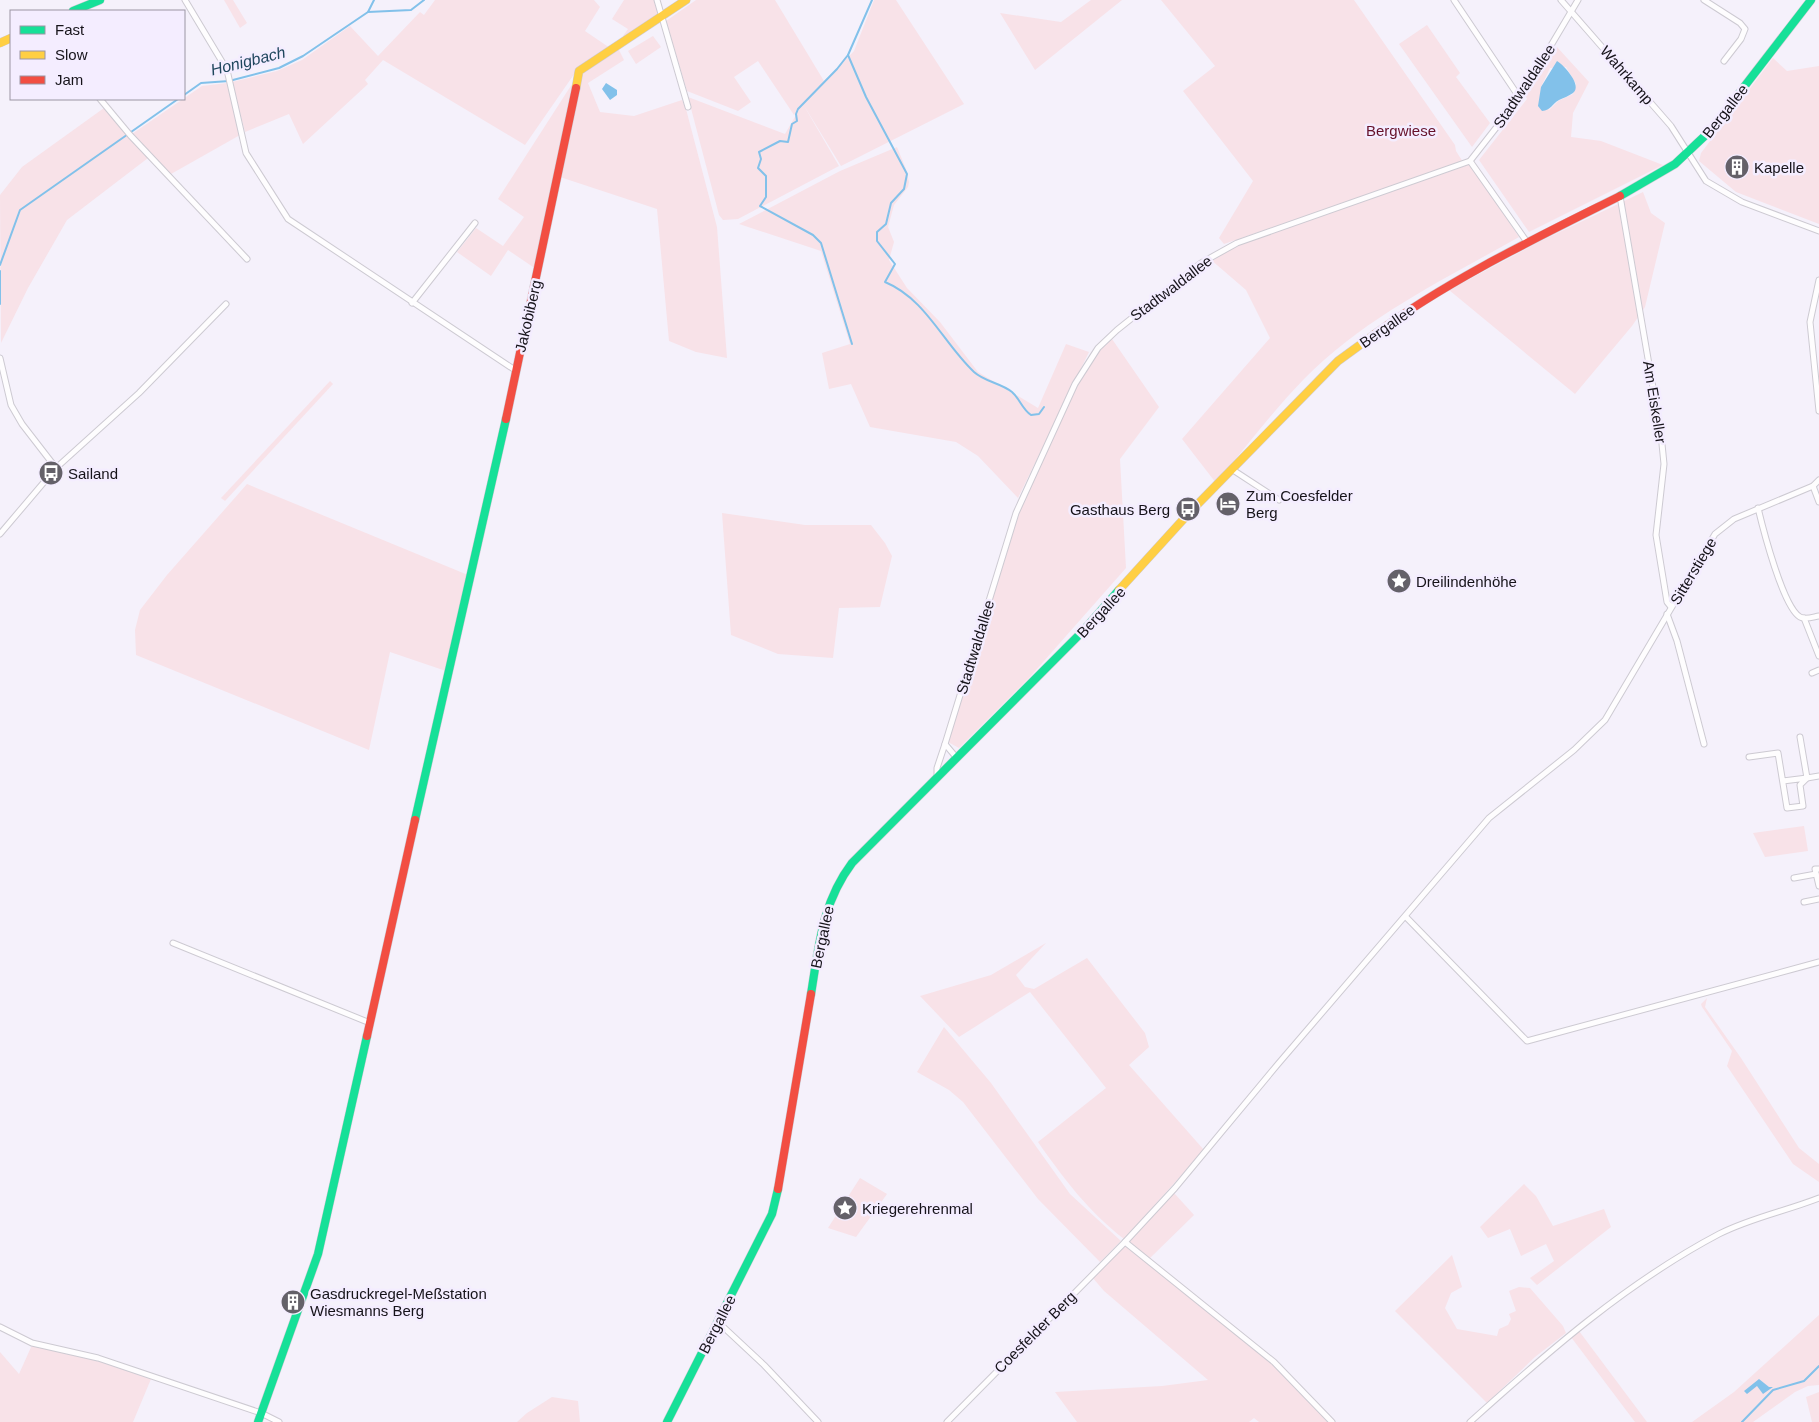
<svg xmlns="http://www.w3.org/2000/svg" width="1819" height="1422" viewBox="0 0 1819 1422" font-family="Helvetica,sans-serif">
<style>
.green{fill:#f8e2e8;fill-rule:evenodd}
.water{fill:#82c1ea}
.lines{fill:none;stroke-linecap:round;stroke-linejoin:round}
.stream{stroke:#82c1ea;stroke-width:2}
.street-casing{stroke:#cdcad2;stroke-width:7}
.fast-casing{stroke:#cdcad2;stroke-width:9}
.slow-casing{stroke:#cdcad2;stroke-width:9}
.jam-casing{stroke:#cdcad2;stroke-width:9}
.street{stroke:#fefdfe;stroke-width:5}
.fast{stroke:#16e098;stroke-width:8}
.slow{stroke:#ffcf43;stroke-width:8}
.jam{stroke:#f24e42;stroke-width:8}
.labels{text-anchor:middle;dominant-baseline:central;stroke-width:5;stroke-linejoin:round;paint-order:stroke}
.street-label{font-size:15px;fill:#16131a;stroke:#f4edff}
.park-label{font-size:15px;fill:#66112a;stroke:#f4edff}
.poi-label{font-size:15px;fill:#16131a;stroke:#f4edff;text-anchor:start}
.water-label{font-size:16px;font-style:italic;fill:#1f465d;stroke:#f4edff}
</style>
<rect width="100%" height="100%" fill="#f5f1fb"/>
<g class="green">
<path d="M224 0H233L247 23 240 28Z"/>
<path d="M435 0H594L600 7 585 31 610 48 577 70 525 145 383 60 365 80 368 84 303 144 289 114 245 132 232 82 277 71 302 60 350 26 378 56 420 12 424 15Z"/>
<path d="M624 0H656L660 15 625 37 623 36 628 29 612 19Z"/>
<path d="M696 0H775L824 81 813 94 854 51 874 0H896L964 104 841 166 803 104 839 166 738 219 723 220 719 215 688 97 785 134 800 108 794 115 758 61 734 77 751 102 738 111 687 91 666 21Z"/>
<path d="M1091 0H1122L1035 70 1000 13 1061 22Z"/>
<path d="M1161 0H1354L1455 145 1456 151 1463 162 1224 244 1219 238 1253 181 1183 91 1215 66Z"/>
<path d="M1427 25 1460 73 1456 77 1490 123 1472 147 1399 44Z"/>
<path d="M653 36 661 47 636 64 628 51Z"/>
<path d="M1557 47 1589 82 1573 113 1571 137 1601 141 1663 165 1529 232 1479 160 1527 99 1525 94 1552 49 1554 53ZM1566 67 1576 84 1573 94 1558 101 1549 110 1541 87 1550 68Z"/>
<path d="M618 48 624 60 588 83 600 112 634 116 682 100 686 109 717 227 727 358 696 352 669 341 657 209 560 177 581 72Z"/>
<path d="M1773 58 1787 71 1819 66V224L1736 192 1699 161 1701 153Z"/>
<path d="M227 83 240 135 171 174 132 134 202 86Z"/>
<path d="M572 84 536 269 508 250 491 276 457 252 476 228 503 246 524 217 498 199Z"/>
<path d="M104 108 148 158 67 220 28 288 1 343 0 195 22 167Z"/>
<path d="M897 147 906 169 909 182 908 187 894 205 888 227 894 242 889 260 907 288 940 322 978 372 1038 408 1066 344 1089 352 1018 498 978 456 956 442 870 427 851 384 829 389 822 353 850 344 821 251 739 224 840 171Z"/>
<path d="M1471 164 1519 237C1445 279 1365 317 1304 379 1273 411 1245 448 1216 483L1182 439 1270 338 1246 290 1210 259 1238 245Z"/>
<path d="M1643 192 1651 213 1665 223 1645 307 1632 326 1575 394 1449 290 1543 240Z"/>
<path d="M1112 339 1159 407 1120 459 1126 568 1029 678 959 748 948 742 1023 501 1076 386 1096 354Z"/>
<path d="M330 381 333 384 225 501 221 498Z"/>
<path d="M247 484 468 575 446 671 390 652 369 750 136 655 135 630 140 610 167 575Z"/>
<path d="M722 513 805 525H871L885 543 892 556 880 607 839 608 833 658 778 654 731 635Z"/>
<path d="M1804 826 1808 851 1765 857 1753 833Z"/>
<path d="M1046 943 1016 975 1025 987 1034 989 1087 958 1145 1033 1149 1047 1129 1065 1204 1150 1124 1239C1088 1211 1064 1179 1038 1142L1106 1088 1030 992 959 1037 920 996 991 975Z"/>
<path d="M1707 998 1705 1007 1741 1058 1799 1148 1819 1164V1182L1793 1164 1727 1066 1732 1051 1702 1007 1701 1004Z"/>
<path d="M944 1027 991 1083 1070 1194 1121 1241 1100 1262 1038 1199 963 1102 949 1090 917 1072Z"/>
<path d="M860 1178 887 1194 856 1237 828 1228Z"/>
<path d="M1524 1184 1536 1196 1553 1226 1604 1209 1611 1227 1537 1285 1530 1278 1554 1261 1546 1244 1521 1256 1510 1229 1488 1238 1480 1227Z"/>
<path d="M1174 1193 1194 1215 1149 1259 1129 1242Z"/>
<path d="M1125 1244 1268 1359 1330 1422H1259L1254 1418 1249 1422H1077L1055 1392 1162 1386 1208 1380 1104 1291 1092 1277Z"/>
<path d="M1452 1255 1462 1287 1451 1293 1445 1308 1457 1329 1497 1336 1499 1329 1508 1325 1511 1319 1509 1314 1516 1311 1509 1291 1519 1287 1530 1288 1563 1326 1566 1333 1535 1357 1487 1403 1395 1311Z"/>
<path d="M1819 1315V1385L1808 1386 1795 1392 1753 1422H1692L1734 1392Z"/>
<path d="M1579 1331 1647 1422H1635L1571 1337Z"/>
<path d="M32 1345 101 1362 151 1379 133 1422H0V1352L19 1374Z"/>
<path d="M1819 1392V1422H1812L1806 1397Z"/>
<path d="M552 1397 578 1401 580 1422H517L527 1413Z"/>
</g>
<g class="water">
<path d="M1557 61C1564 65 1583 86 1573 93 1569 96 1563 98 1559 100 1552 104 1551 110 1542 111L1538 106 1541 87Z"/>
<path d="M606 83 617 90V95L610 100 602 89Z"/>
<path d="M1759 1379 1769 1387H1773L1763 1394 1757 1386 1747 1394 1744 1391Z"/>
</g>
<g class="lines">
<g class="stream">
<path d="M872 0 848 55 866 97 907 174 904 189 891 203 886 224 877 232V241L895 264 885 282C926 299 943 343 974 372 985 382 1001 383 1012 392 1020 399 1022 409 1031 415L1039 414 1044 407"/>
<path d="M368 12 374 0"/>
<path d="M848 55 837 69 798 109 796 114 797 121 792 124 788 142 780 141 759 152 761 159 758 168 766 176V197L760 206 813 235 821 243 852 344"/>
<path d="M184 95 201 83 229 81 279 68 303 56 368 12 411 10 424 0"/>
<path d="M0 265 20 210 178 99"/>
<path d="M0 271V304"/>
<path d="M1742 1422 1773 1390 1804 1381 1819 1366"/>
</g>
<defs>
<g id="street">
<path d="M185 0 227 70 246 153 288 219 515 370"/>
<path d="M657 0 688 107"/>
<path d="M1454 0 1515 91 1521 96"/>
<path d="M1561 0 1671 126 1706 181 1742 202 1819 231"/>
<path d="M1704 0 1740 23 1745 29 1741 39 1724 61"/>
<path d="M100 99 130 135 247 259"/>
<path d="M1470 161 1527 242"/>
<path d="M1620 196 1661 434 1664 464 1656 535 1667 602 1671 607"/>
<path d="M1819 280 1810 322 1819 411"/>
<path d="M412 303 475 223"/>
<path d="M0 358 11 405 22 424 56 468"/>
<path d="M1233 470 1279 500"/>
<path d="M1813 486 1819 502"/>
<path d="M1758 508C1763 529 1783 607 1800 617 1805 620 1813 617 1819 616"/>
<path d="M0 534 56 468 139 393 226 304"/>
<path d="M1667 614 1677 641 1704 744"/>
<path d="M1804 618 1819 656"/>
<path d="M1812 673 1819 670"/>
<path d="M1800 737 1807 778 1819 776"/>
<path d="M956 757 945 744 1016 513 1075 384 1098 348 1117 330 1201 263 1237 243 1470 161 1521 96 1578 0"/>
<path d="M1749 757 1778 753 1787 808 1803 806 1800 785 1807 778 1783 781"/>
<path d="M937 776V768L945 744"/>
<path d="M1819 869H1815L1819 886"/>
<path d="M1794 878 1816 874"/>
<path d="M1804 902 1819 899"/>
<path d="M1406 917 1527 1041 1819 962"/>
<path d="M173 943 370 1023"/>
<path d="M718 1322 764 1365 818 1422"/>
<path d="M0 1327 32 1343 98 1358 261 1413 279 1422"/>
<path d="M947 1422 1125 1242"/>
<path d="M1332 1422 1274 1362 1125 1242 1175 1188 1278 1064 1489 818 1574 750 1605 720 1715 534 1734 519 1813 486 1819 480"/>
<path d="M1470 1422C1548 1352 1626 1283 1719 1234 1750 1218 1786 1211 1819 1198"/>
</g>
<g id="fast">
<path d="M73 11 100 0"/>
<path d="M1620 196 1675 164 1710 131 1811 0"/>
<path d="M415 820 506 419"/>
<path d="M811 994C819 945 822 903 852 863L1083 631 1119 590"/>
<path d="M258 1422 318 1254 367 1036"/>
<path d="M667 1422 772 1214 778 1189"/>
</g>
<g id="slow">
<path d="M0 43 11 38"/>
<path d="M576 88 579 71 686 0"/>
<path d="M1119 590 1190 512 1338 361 1375 334"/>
</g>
<g id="jam">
<path d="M1375 334C1450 279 1536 238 1620 196"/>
<path d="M506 419 576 88"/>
<path d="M367 1036 415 820"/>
<path d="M778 1189 811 994"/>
</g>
</defs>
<use href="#street" class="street-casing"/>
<use href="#fast" class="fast-casing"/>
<use href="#slow" class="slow-casing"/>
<use href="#jam" class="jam-casing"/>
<use href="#street" class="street"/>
<use href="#fast" class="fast"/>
<use href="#slow" class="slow"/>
<use href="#jam" class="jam"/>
</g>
<defs>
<symbol id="building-disc" viewBox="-11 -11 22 22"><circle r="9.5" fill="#646169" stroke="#f4edff"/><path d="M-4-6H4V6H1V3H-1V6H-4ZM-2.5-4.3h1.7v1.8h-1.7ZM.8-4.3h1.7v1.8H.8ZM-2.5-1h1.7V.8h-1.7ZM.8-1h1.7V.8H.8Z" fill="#fff"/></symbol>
<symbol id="bus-disc" viewBox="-11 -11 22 22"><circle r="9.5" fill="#646169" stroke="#f4edff"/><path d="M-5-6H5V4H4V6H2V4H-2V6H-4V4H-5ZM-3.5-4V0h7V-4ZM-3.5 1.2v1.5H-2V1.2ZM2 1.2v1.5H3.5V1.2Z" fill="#fff"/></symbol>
<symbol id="hotel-disc" viewBox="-11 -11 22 22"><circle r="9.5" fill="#646169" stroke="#f4edff"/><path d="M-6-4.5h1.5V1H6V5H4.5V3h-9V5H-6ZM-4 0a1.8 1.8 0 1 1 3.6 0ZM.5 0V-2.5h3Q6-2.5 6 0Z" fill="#fff"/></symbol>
<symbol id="sight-disc" viewBox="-11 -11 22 22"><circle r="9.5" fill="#646169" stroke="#f4edff"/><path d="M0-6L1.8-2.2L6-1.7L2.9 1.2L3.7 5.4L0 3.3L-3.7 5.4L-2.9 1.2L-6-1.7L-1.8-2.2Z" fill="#fff"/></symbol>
</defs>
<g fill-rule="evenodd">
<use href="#building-disc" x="1723" y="153" width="28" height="28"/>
<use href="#bus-disc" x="37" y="459" width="28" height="28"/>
<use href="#hotel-disc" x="1214" y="490" width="28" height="28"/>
<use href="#bus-disc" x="1174" y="495" width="28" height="28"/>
<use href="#sight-disc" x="1385" y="567" width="28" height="28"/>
<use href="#sight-disc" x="831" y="1194" width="28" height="28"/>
<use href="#building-disc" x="279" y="1288" width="28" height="28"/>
</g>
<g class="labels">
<g class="street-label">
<text transform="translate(1627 75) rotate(49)">Wahrkamp</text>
<text transform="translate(1524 86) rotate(-56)">Stadtwaldallee</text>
<text transform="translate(1725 111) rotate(-52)">Bergallee</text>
<text transform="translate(1171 288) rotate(-37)">Stadtwaldallee</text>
<text transform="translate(528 316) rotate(-77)">Jakobiberg</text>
<text transform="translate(1387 326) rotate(-35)">Bergallee</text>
<text transform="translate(1655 402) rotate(81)">Am Eiskeller</text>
<text transform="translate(1693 571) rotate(-59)">Sitterstiege</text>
<text transform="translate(1101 612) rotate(-47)">Bergallee</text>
<text transform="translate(975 647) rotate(-73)">Stadtwaldallee</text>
<text transform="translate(822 937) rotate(-78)">Bergallee</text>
<text transform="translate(717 1324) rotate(-63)">Bergallee</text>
<text transform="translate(1035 1332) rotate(-45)">Coesfelder Berg</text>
</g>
<g class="park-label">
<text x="1401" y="130">Bergwiese</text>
</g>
<g class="poi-label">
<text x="1754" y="167">Kapelle</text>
<text x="68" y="473">Sailand</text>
<text x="1246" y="495">Zum Coesfelder<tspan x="1246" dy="17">Berg</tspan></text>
<text x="1170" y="509" text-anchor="end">Gasthaus Berg</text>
<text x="1416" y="581">Dreilindenhöhe</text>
<text x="862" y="1208">Kriegerehrenmal</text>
<text x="310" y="1293">Gasdruckregel-Meßstation<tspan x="310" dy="17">Wiesmanns Berg</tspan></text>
</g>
<g class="water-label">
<text transform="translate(248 61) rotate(-14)">Honigbach</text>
</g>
</g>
<rect x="10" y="10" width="175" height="90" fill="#f4edff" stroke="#9b96a3"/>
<rect x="20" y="26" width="25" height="8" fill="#16e098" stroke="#9b96a3"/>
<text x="55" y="35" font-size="15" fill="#16131a">Fast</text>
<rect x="20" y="51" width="25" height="8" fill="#ffcf43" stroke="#9b96a3"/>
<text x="55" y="60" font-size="15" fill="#16131a">Slow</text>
<rect x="20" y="76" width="25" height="8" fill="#f24e42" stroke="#9b96a3"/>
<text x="55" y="85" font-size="15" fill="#16131a">Jam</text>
</svg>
